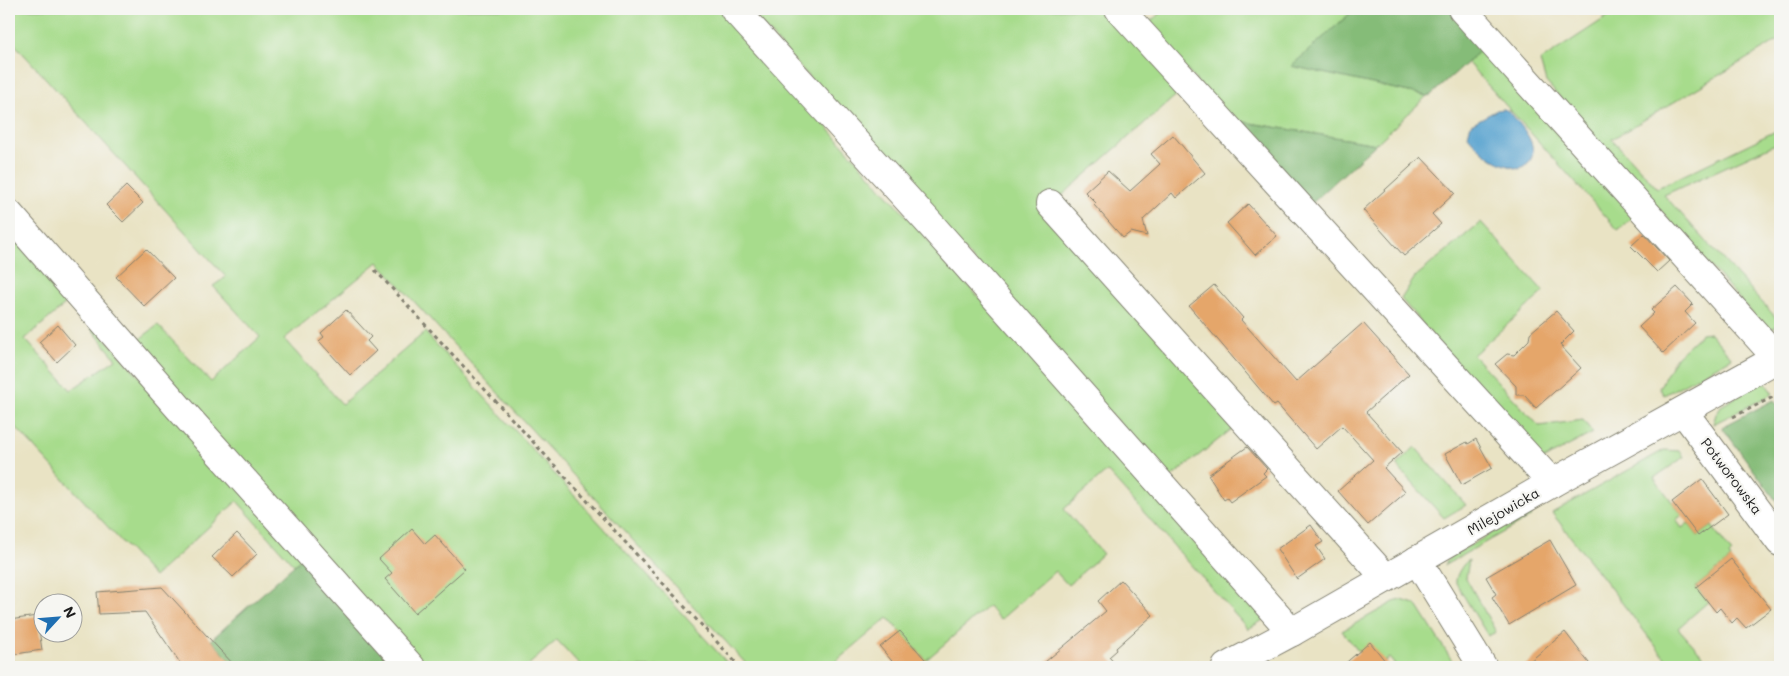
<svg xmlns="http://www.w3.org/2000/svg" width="1789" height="676" viewBox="0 0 1789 676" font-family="Mali,sans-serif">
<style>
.green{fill:#a7dc8c;stroke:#627c54}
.forest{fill:#85bc78;stroke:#506c4a}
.water{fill:#57a2cf;stroke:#3a5f76}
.building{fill:#e5a66a}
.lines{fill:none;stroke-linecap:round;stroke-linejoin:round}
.minor-casing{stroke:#828070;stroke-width:30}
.path{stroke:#828070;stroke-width:3;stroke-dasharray:4 4;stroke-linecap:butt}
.minor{stroke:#fff;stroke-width:28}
.labels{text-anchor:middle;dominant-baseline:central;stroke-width:4.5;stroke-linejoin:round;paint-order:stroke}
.street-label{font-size:14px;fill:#1c1c1c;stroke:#f6f6f2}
</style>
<rect width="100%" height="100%" fill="#f6f6f2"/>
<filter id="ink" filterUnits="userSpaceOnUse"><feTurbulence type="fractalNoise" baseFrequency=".02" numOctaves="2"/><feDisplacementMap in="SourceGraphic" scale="10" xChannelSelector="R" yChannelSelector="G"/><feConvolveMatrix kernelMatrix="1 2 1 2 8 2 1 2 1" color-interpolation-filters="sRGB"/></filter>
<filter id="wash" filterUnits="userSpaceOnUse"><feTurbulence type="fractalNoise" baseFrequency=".0096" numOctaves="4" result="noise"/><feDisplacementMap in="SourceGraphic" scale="20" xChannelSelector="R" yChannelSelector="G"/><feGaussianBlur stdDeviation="1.12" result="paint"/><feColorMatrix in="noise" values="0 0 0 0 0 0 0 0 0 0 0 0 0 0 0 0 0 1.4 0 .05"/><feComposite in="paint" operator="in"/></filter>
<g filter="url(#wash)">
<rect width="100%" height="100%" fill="#e9e3c4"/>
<g class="green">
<path d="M9 9H722L1265 619 1248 629 1107 471 1064 509 1103 554 1068 585 1055 571 1000 620 988 606 926 660 888 618 829 667H749L378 262 284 339 342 404 425 332 731 667H582L557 640 526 667H423L132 345 158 325 211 382 260 337 213 286 226 277 9 38Z"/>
<path d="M748 9H1105L1180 92 1058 199 1237 425 1169 479Z"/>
<path d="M1165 9H1355L1292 66 1427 96 1376 144 1232 120 1146 25Z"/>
<path d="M1619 9H1780V39L1612 139 1657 188 1780 129V142L1664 195 1780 322V324L1768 331 1546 82 1540 61Z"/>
<path d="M1483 48 1635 216 1618 230 1467 62Z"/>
<path d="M1481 222 1544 292 1473 355 1539 426 1583 420 1593 433 1540 461 1401 299 1415 277Z"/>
<path d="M9 233 68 302 25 339 71 390 116 359 90 327H95L302 558 294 565 237 501 154 577 11 422 9 420Z"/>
<path d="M1710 333 1732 358 1664 395 1659 388 1676 357 1701 334Z"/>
<path d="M1764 381 1773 394 1713 424 1716 414 1721 406Z"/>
<path d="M1415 447 1466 505 1444 518 1396 465Z"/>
<path d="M1664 450 1680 451 1684 457 1654 478 1682 515 1676 520 1682 528 1688 523 1698 536 1712 526 1732 553 1729 556 1731 559 1696 587 1708 602 1678 628 1713 667H1672L1552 513Z"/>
<path d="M1528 513 1532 516 1445 565 1448 559 1453 555Z"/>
<path d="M1469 560 1466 578 1496 632 1488 636 1456 583C1455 576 1463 563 1469 560Z"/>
<path d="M1401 600 1415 604 1418 607 1456 667H1397L1389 658 1385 661 1359 652 1342 631 1394 602Z"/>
</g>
<g class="forest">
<path d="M1355 9H1448L1483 48 1431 95 1427 96 1291 66Z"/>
<path d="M1232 120 1376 144 1310 205Z"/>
<path d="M1774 400 1780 409V506L1722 427Z"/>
<path d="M302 558 402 667H236L211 640Z"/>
</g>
<path class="water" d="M1504 109 1510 112C1519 124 1542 146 1529 162 1527 164 1522 167 1519 169 1494 163 1484 155 1468 136L1471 124 1497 110Z"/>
<g id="blocks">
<g class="building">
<path d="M1173 135 1205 173 1176 198 1172 193 1143 220 1147 236 1131 232 1123 238 1094 205 1096 203 1085 192 1108 171 1130 191 1160 164 1151 154Z"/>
<path d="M1421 157 1455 193 1432 214 1441 224 1404 256 1363 210Z"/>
<path d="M126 186 143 203 123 222 106 205Z"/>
<path d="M1248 204 1277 236 1255 255 1227 223Z"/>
<path d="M1644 234 1669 261 1657 272 1631 246Z"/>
<path d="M146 249 174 278 144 306 116 277Z"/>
<path d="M1214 285 1243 318 1241 320 1296 382 1363 323 1409 374 1366 412 1402 452 1384 468 1406 492 1368 525 1338 491 1373 460 1342 426 1316 449 1277 404 1274 406 1189 306Z"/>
<path d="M1677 287 1693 304 1685 312 1695 323 1663 353 1639 327 1654 313 1651 310Z"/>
<path d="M346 310 371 337 367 341 376 351 350 375 319 341 324 337 321 333Z"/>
<path d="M1556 311 1574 331 1560 345 1581 368 1536 408 1524 395H1516V386L1495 364 1507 354 1514 355 1529 340 1530 333Z"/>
<path d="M58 325 75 345 57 362 39 342Z"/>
<path d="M1476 439 1492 468 1462 485 1445 454 1467 442 1468 444Z"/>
<path d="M1247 447 1267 469 1263 473 1266 476 1230 502 1227 498 1224 500 1208 475Z"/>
<path d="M1702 479 1728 514 1698 536 1672 502Z"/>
<path d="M1311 525 1323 542 1316 546 1325 559 1297 579 1277 549Z"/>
<path d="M412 529 425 544 435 535 465 569 415 613 385 579 392 573 379 559Z"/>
<path d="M237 533 257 554 233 577 212 557Z"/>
<path d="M1550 540 1576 585 1509 625 1492 597 1496 594 1486 577Z"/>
<path d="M1731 559 1771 609 1746 628 1737 618 1732 623 1720 608 1716 612 1696 587Z"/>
<path d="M1121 580 1153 615 1116 648 1117 650 1109 657 1118 667H1039L1106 611 1098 601Z"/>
<path d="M162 587 219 649 236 667H183L145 612 99 614 97 592Z"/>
<path d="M37 616 42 650 9 655V620Z"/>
<path d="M900 631 932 667H897L880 647Z"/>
<path d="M1565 632 1592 667H1523Z"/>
<path d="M1370 642 1390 667H1341Z"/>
</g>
</g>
</g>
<g filter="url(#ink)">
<use href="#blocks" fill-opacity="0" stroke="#828070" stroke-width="1"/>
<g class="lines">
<defs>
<g id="minor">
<path d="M734 9 932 226 1292 632"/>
<path d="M1119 9 1552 483"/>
<path d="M1462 9 1777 358"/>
<path d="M1050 204 1386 578"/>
<path d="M9 214 179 408 411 667"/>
<path d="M1683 411 1780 542"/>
<path d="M1417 560 1483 667"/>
<path d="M1226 667 1292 632 1552 483 1780 357"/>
</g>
</defs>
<use href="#minor" class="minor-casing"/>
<g class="path">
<path d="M375 270 740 667"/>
<path d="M1733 417 1779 394 1777 390"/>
<path d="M1191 667 1199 663"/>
</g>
<use href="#minor" class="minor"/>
</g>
</g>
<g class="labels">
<g class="street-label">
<text transform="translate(1732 476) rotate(53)">Potworowska</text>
<text transform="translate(1503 511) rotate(-30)">Milejowicka</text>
</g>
</g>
<rect width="1789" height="676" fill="none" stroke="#f6f6f2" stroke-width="30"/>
<g transform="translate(58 618) rotate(64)"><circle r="24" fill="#f6f6f2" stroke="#9f9f9c"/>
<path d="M0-4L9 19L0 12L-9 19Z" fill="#1f6fb2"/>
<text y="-8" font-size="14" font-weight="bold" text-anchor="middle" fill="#1c1c1c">N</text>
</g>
</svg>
